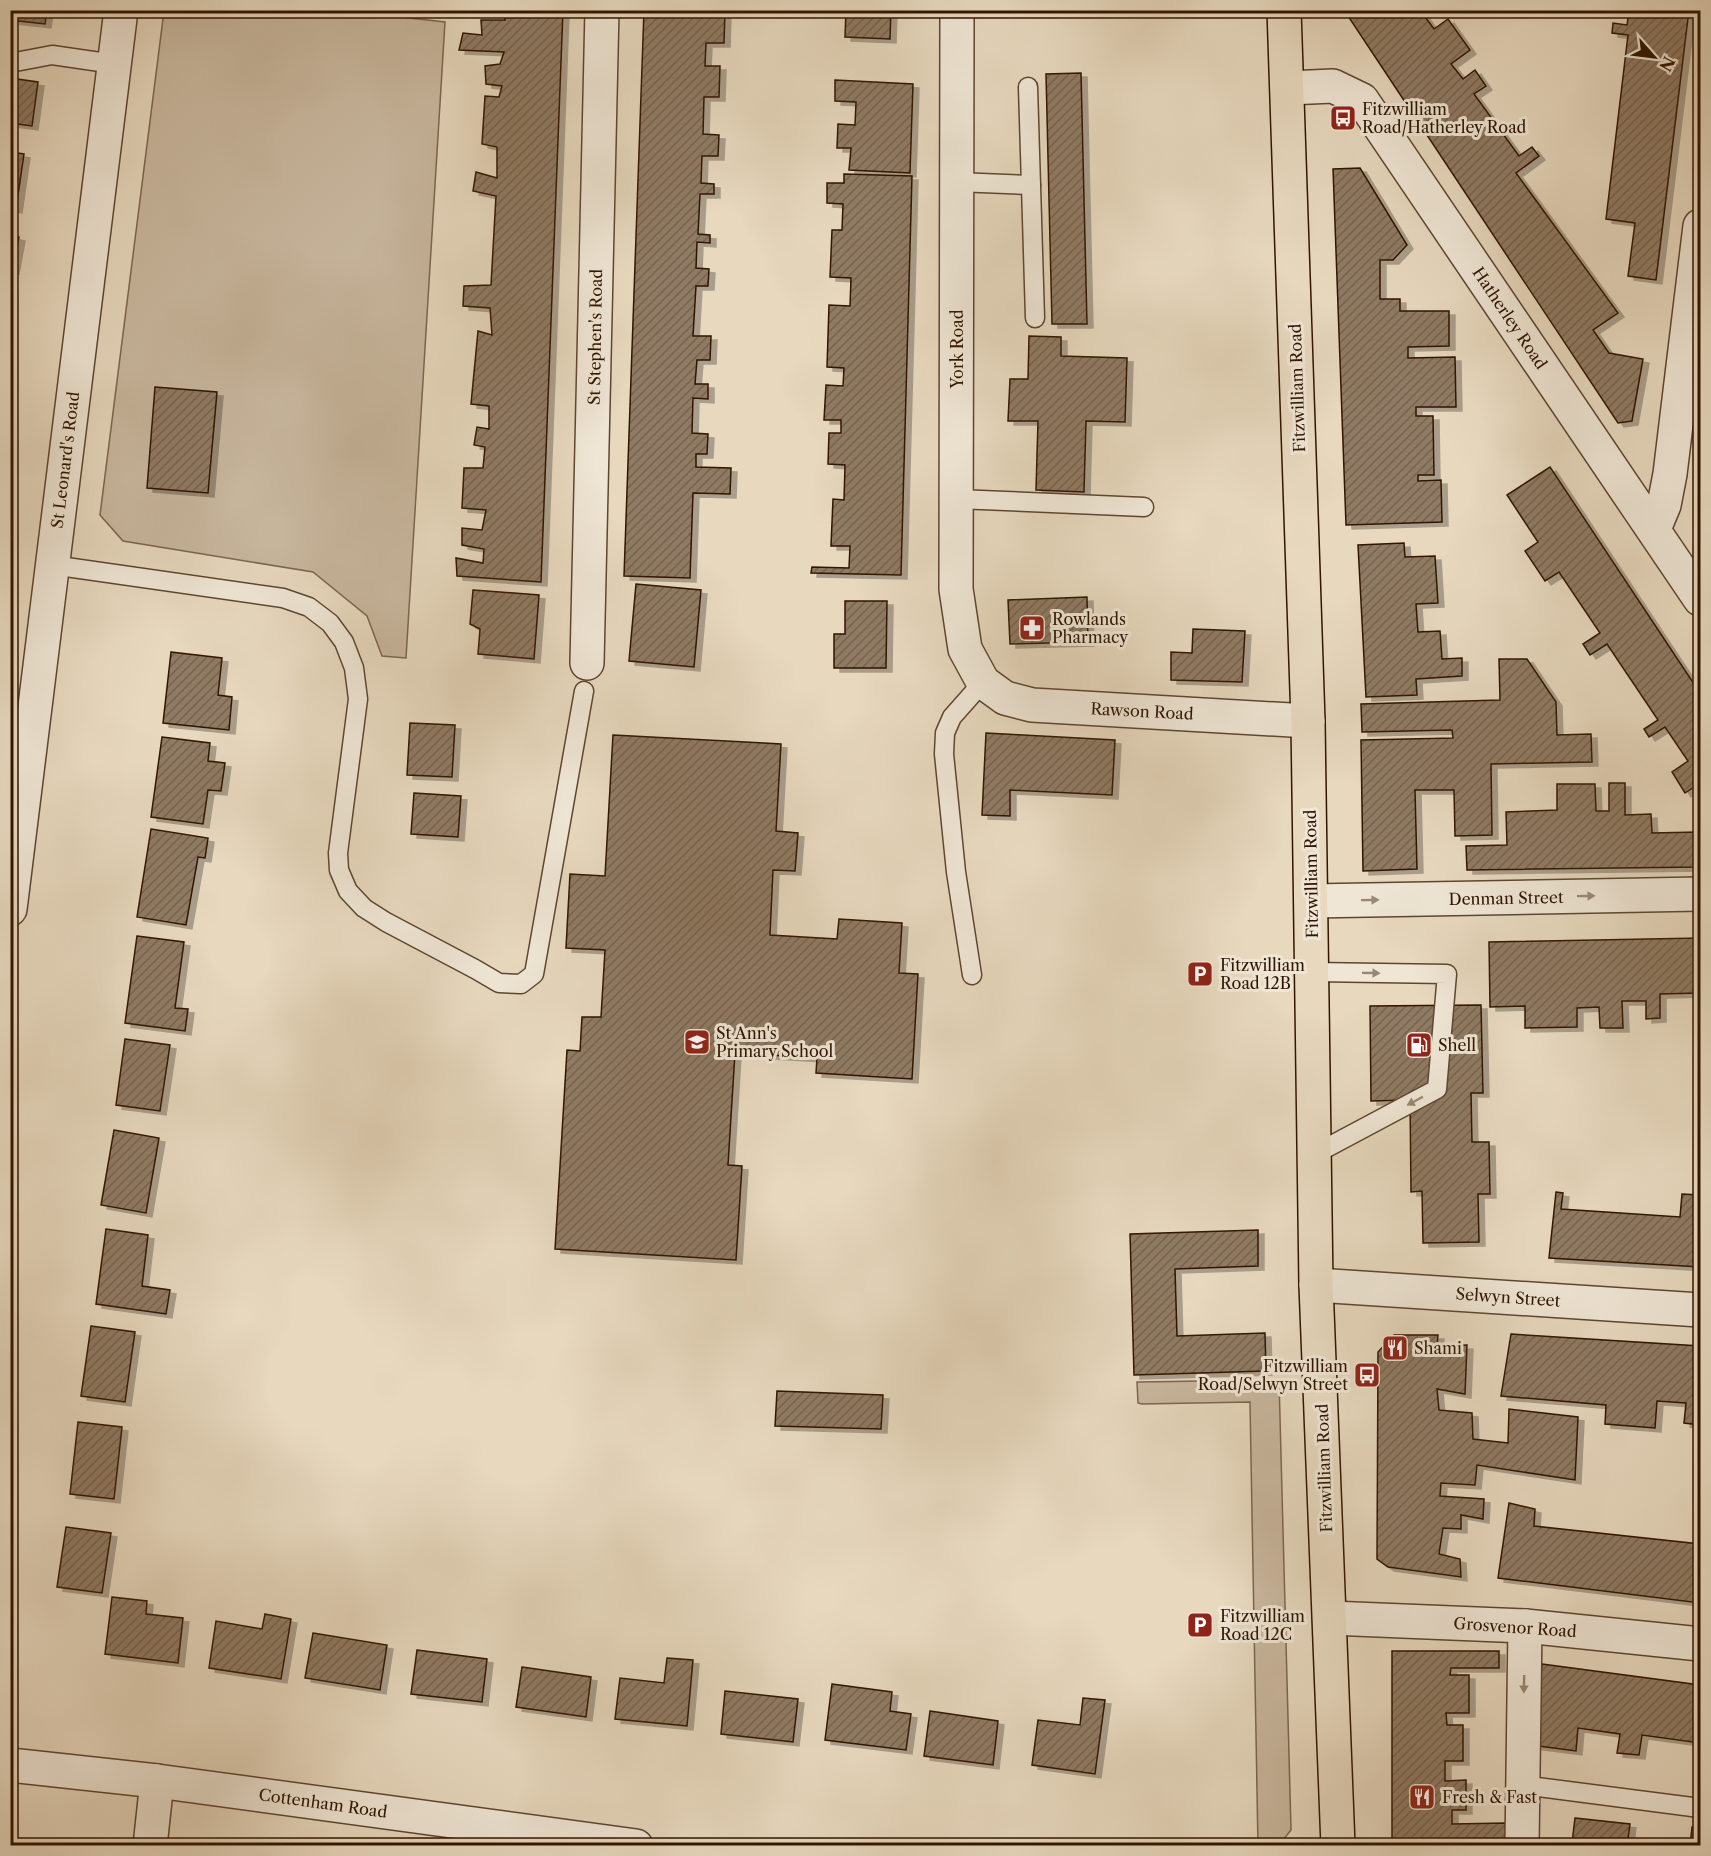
<svg xmlns="http://www.w3.org/2000/svg" width="1711" height="1856" viewBox="0 0 1711 1856" font-family="'Libre Caslon Text',serif">
<style>
.green{fill:#c8b79e;stroke:#7c664f;stroke-width:1.5}
.building{fill:url(#building-hatch);stroke:#301500;stroke-width:1.5;filter:url(#shadow)}
.lines{fill:none;stroke-linecap:round;stroke-linejoin:round}
.lane-casing{stroke:#5e4630;stroke-width:21}
.street-casing{stroke:#5e4630;stroke-width:36}
.primary-casing{stroke:#301500;stroke-width:36}
.lane{stroke:#efe6d5;stroke-width:18}
.street{stroke:#efe6d5;stroke-width:33}
.primary{stroke:#e7d8be;stroke-width:33}
.oneway{fill:#998875}
.labels{text-anchor:middle;dominant-baseline:central;stroke-width:6;stroke-linejoin:round;paint-order:stroke}
.poi-label{font-size:16px;fill:#301500;stroke:#efe6d5;text-anchor:start}
.street-label{font-size:16px;fill:#301500;stroke:#efe6d5}
</style>
<defs>
<pattern id="building-hatch" width="6" height="6" patternUnits="userSpaceOnUse" patternTransform="scale(1.5)"><rect width="6" height="6" fill="#8f7a63"/><path d="M-1 1l2-2M0 6l6-6M5 7l2-2" fill="none" stroke="#75634f"/></pattern>
<filter id="shadow"><feDropShadow dx="6" dy="4" stdDeviation="0" flood-color="#0004"/></filter>
</defs>
<rect width="100%" height="100%" fill="#e7d8be"/>
<filter id="stains"><feTurbulence type="fractalNoise" baseFrequency=".00333" numOctaves="4"/><feColorMatrix values="0 0 0 0 .2 0 0 0 0 .09 0 0 0 0 .02 0 0 0 .5 -.17"/></filter>
<radialGradient id="worn" r=".72"><stop offset=".6" stop-color="#630" stop-opacity="0"/><stop offset="1" stop-color="#630" stop-opacity=".3"/></radialGradient>
<g class="green">
<path d="M337 10 445 22 406 658 382 656 367 616 313 572 123 541 100 515 164 11Z"/>
<path d="M1279 1380 1291 1830 1279 1845 1258 1846 1250 1402 1142 1404 1138 1403 1137 1382Z"/>
</g>
<g class="building">
<path d="M10 10H47L45 24 10 20Z"/>
<path d="M505 10H563L541 582 457 576 456 558 483 563 484 549 462 545V528L482 530 486 510 462 508 464 468H483L485 447 474 445 477 427 489 429V406L471 404 478 331 492 335 490 308 463 306 464 286 491 285 496 196 473 191 476 172 497 178V147L482 144 485 96 499 97 502 86 486 84 485 66 500 64 504 52 459 50 463 33 482 35 481 20H505Z"/>
<path d="M644 10 725 11 724 43H706L705 66H720L719 97H704L703 134 719 135 718 156H702L701 183 714 184V194H700L698 234 710 235V243L697 242 696 268 709 269 708 286H696L693 336H711L710 360H697L695 384H708V399L693 398 692 433 708 434 707 454H696V467L731 468 730 494 693 493 690 578 624 576Z"/>
<path d="M846 10H891L890 39 845 37Z"/>
<path d="M1344 10H1420L1434 29 1448 19 1470 50 1451 64 1463 79 1475 70 1486 86 1474 94 1519 156 1532 147 1539 156 1516 173 1618 313 1593 330 1609 353 1643 359 1632 421 1618 423Z"/>
<path d="M1629 10H1689L1656 280 1628 276 1635 223 1606 219 1628 35 1612 33 1613 23 1627 25Z"/>
<path d="M1081 73 1087 324H1052L1046 74Z"/>
<path d="M10 78 38 82 32 126 10 123Z"/>
<path d="M835 80 913 84 910 173 849 170 851 148H837L838 124 855 125 856 102 835 101Z"/>
<path d="M10 152 24 154 16 209 10 208Z"/>
<path d="M1360 168 1407 245 1393 260H1380V299H1400V311H1449V346L1408 347V358L1455 357 1456 407H1416V416H1433L1434 475H1418V481L1441 480 1442 522 1346 525 1333 169Z"/>
<path d="M844 174 912 176 901 575 811 573 812 567 849 568 850 546H831L833 499 844 500 845 465 828 464 829 433H841V420H824L826 385 843 386 844 368 827 367 829 305 850 306 851 278 830 277 832 230H842L843 204 827 203V183H844Z"/>
<path d="M10 235 19 237 13 270 10 269Z"/>
<path d="M1029 336 1061 337V356L1127 358 1125 422 1086 421 1084 492 1036 490 1038 421H1008L1010 379H1028Z"/>
<path d="M155 387 217 392 208 493 147 488Z"/>
<path d="M1550 467 1700 693V789L1697 785 1685 793 1672 772 1688 761 1665 727 1649 737 1644 729 1658 720 1607 644 1590 655 1583 644 1600 633 1559 572 1545 581 1525 551 1538 542 1507 495Z"/>
<path d="M1700 507V551L1696 544Z"/>
<path d="M1404 543 1405 557 1435 556 1438 603 1416 604 1418 632 1440 631 1442 659 1462 658V676L1416 679 1417 695 1366 697 1358 545Z"/>
<path d="M636 584 701 590 694 667 629 661Z"/>
<path d="M473 590 539 595 534 659 478 654 480 629 470 624Z"/>
<path d="M1087 597 1088 642 1010 644 1008 600Z"/>
<path d="M845 601H887L886 668H834V634H845Z"/>
<path d="M1193 629 1245 631 1242 682 1171 680V652L1192 653Z"/>
<path d="M171 652 222 658 218 695 232 697 229 730 163 723Z"/>
<path d="M1499 659H1527L1556 702 1557 735 1591 734 1592 762 1491 764 1492 835 1455 836 1454 790H1415L1417 869 1363 871 1361 740 1453 738 1452 730 1362 732 1361 704 1500 700Z"/>
<path d="M410 723 455 725 452 777 407 775Z"/>
<path d="M986 733 1115 740 1112 795 1010 790V816L982 815Z"/>
<path d="M613 735 781 744 776 831 798 833 795 871 773 870 770 935 837 939 839 919 902 923 899 973 918 974 912 1079 816 1073 817 1058 735 1053 728 1165 742 1166 736 1260 555 1249 567 1050 580 1051 582 1017H601L605 950 566 948 570 874 605 876Z"/>
<path d="M162 737 210 743 208 761 225 763 221 791 208 790 203 824 151 817Z"/>
<path d="M1609 783H1625V815L1651 814 1652 833 1698 832 1699 867 1467 870 1466 846 1507 845 1506 812 1557 810V784H1595L1596 811H1609Z"/>
<path d="M414 793 461 796 458 837 411 834Z"/>
<path d="M151 829 208 838 205 858 198 857 186 925 137 917Z"/>
<path d="M137 936 184 942 175 1008 188 1009 185 1031 125 1023Z"/>
<path d="M1700 938V993L1660 994V1018L1646 1019V1001H1622L1623 1028H1600L1599 1007 1577 1008V1027L1525 1028V1006L1490 1007 1489 942Z"/>
<path d="M1481 1005 1483 1093H1471L1472 1142H1489L1490 1194H1478L1479 1242 1423 1243 1422 1191 1411 1192 1410 1100 1371 1101 1370 1006Z"/>
<path d="M125 1039 170 1045 160 1111 116 1105Z"/>
<path d="M114 1130 159 1138 146 1213 101 1205Z"/>
<path d="M1556 1192 1563 1193 1561 1209 1680 1217 1682 1194 1700 1195V1267L1549 1258Z"/>
<path d="M106 1229 148 1235 142 1286 170 1290 166 1314 96 1304Z"/>
<path d="M1258 1230V1266L1175 1269 1177 1336 1265 1333 1266 1371 1134 1375 1130 1234Z"/>
<path d="M91 1326 135 1332 125 1402 81 1396Z"/>
<path d="M1511 1334 1700 1346V1425L1684 1423 1686 1403 1657 1401 1655 1428 1605 1424 1606 1405 1501 1396Z"/>
<path d="M1394 1335H1438L1437 1346 1467 1345 1465 1394 1437 1389 1439 1410 1472 1413 1473 1439 1508 1443 1509 1409 1578 1417 1575 1480 1477 1465 1475 1485 1441 1483 1440 1496 1484 1499 1483 1519 1461 1515V1529L1443 1528 1439 1554 1460 1559 1461 1577 1388 1567 1377 1559 1378 1352Z"/>
<path d="M777 1391 883 1395 881 1429 775 1426Z"/>
<path d="M78 1422 122 1427 114 1499 70 1494Z"/>
<path d="M1509 1503 1535 1509 1534 1526 1700 1544V1603L1498 1578Z"/>
<path d="M66 1527 111 1533 102 1593 57 1587Z"/>
<path d="M112 1597 147 1601 146 1614 183 1618 178 1663 105 1654Z"/>
<path d="M265 1614 291 1619 281 1679 209 1668 216 1621 262 1629Z"/>
<path d="M313 1633 387 1645 380 1690 305 1678Z"/>
<path d="M417 1650 487 1659 482 1702 411 1694Z"/>
<path d="M1392 1651H1499V1668H1451L1450 1675H1469V1713H1446L1447 1725H1463V1761H1445V1781L1466 1780V1810H1452V1824L1506 1823V1846H1392Z"/>
<path d="M667 1658 693 1660 687 1726 615 1719 620 1678 664 1683Z"/>
<path d="M1542 1664 1700 1685V1743L1642 1735 1639 1755 1617 1753 1620 1734 1578 1728 1576 1751 1531 1745Z"/>
<path d="M522 1667 591 1677 586 1717 516 1707Z"/>
<path d="M832 1684 892 1692 890 1711 911 1714 906 1750 825 1740Z"/>
<path d="M725 1691 798 1699 793 1742 721 1734Z"/>
<path d="M1083 1698 1105 1700 1095 1774 1032 1765 1038 1720 1080 1725Z"/>
<path d="M930 1711 998 1721 993 1765 924 1756Z"/>
<path d="M1575 1818 1630 1824 1627 1846H1548L1549 1840 1572 1843Z"/>
<path d="M1692 1827 1700 1828V1846H1690Z"/>
</g>
<g class="lines">
<defs>
<g id="lane">
<path d="M10 63 52 55 114 64"/>
<path d="M1028 87 1035 318"/>
<path d="M957 182 1031 185"/>
<path d="M957 499 1144 507"/>
<path d="M52 565 283 598 309 607 330 623 344 642 354 668 358 699 338 853 339 870 348 891 364 908 386 922 475 969 499 983 521 984 534 974 584 691"/>
<path d="M1313 972 1447 974 1437 1089 1315 1154"/>
<path d="M972 975 956 872 944 754 945 733 952 717 983 682"/>
<path d="M1522 1785 1700 1808"/>
</g>
<g id="street">
<path d="M957 10 956 589 965 649 983 682 1005 698 1032 705 1308 721"/>
<path d="M1288 88 1333 86 1362 100 1700 599"/>
<path d="M1654 529 1664 505 1670 474 1700 226"/>
<path d="M587 663 602 10"/>
<path d="M1311 901 1700 894"/>
<path d="M10 909 121 10"/>
<path d="M1316 1285 1700 1310"/>
<path d="M1330 1618 1525 1626 1700 1644"/>
<path d="M10 1765 157 1781 636 1846"/>
<path d="M150 1846 157 1781"/>
<path d="M1522 1846 1525 1626"/>
</g>
<path id="primary" d="M1284 10 1308 721 1316 1285 1338 1846"/>
</defs>
<use href="#lane" class="lane-casing"/>
<use href="#street" class="street-casing"/>
<use href="#primary" class="primary-casing"/>
<use href="#lane" class="lane"/>
<use href="#street" class="street"/>
<use href="#primary" class="primary"/>
</g>
<defs><path id="oneway-solid" d="M-6-.8H1V-3.2L6.5 0L1 3.2V.8H-6Z" transform="scale(1.5)"/></defs>
<g class="oneway">
<use href="#oneway-solid" transform="translate(1586 896) rotate(-1)"/>
<use href="#oneway-solid" transform="translate(1370 900) rotate(-1)"/>
<use href="#oneway-solid" transform="translate(1371 973) rotate(1)"/>
<use href="#oneway-solid" transform="translate(1415 1101) rotate(152)"/>
<use href="#oneway-solid" transform="translate(1524 1684) rotate(91)"/>
</g>
<defs>
<symbol id="bus-square" viewBox="-11 -11 22 22"><rect x="-9" y="-9" width="18" height="18" rx="4" fill="#8f2418" stroke="#efe6d5"/><path d="M-5-6H5V4H4V6H2V4H-2V6H-4V4H-5ZM-3.5-4V0h7V-4ZM-3.5 1.2v1.5H-2V1.2ZM2 1.2v1.5H3.5V1.2Z" fill="#fff"/></symbol>
<symbol id="pharmacy-square" viewBox="-11 -11 22 22"><rect x="-9" y="-9" width="18" height="18" rx="4" fill="#8f2418" stroke="#efe6d5"/><path d="M-2-6h4v4h4v4h-4v4h-4v-4h-4v-4h4Z" fill="#fff"/></symbol>
<symbol id="parking-square" viewBox="-11 -11 22 22"><rect x="-9" y="-9" width="18" height="18" rx="4" fill="#8f2418" stroke="#efe6d5"/><path d="M-3.5-5.5H1a3.5 3.5 0 0 1 0 7H-1V5.5H-3.5ZM-1-3.4V-.6H.8a1.4 1.4 0 0 0 0-2.8Z" fill="#fff"/></symbol>
<symbol id="school-square" viewBox="-11 -11 22 22"><rect x="-9" y="-9" width="18" height="18" rx="4" fill="#8f2418" stroke="#efe6d5"/><path d="M0-5L7-2L0 1L-7-2ZM-4 1L0 2.5L4 1V4Q0 6-4 4Z" fill="#fff"/></symbol>
<symbol id="fuel-square" viewBox="-11 -11 22 22"><rect x="-9" y="-9" width="18" height="18" rx="4" fill="#8f2418" stroke="#efe6d5"/><path d="M-5.5-6h7V0h2V4h1.3V-2.5L3-4.5l.8-.8L6-3V5H2.5V1h-1V6h-7ZM-4.2-4.7v3.2H.2V-4.7Z" fill="#fff"/></symbol>
<symbol id="restaurant-square" viewBox="-11 -11 22 22"><rect x="-9" y="-9" width="18" height="18" rx="4" fill="#8f2418" stroke="#efe6d5"/><path d="M-5-6h1v4h1v-4h1v4h1v-4h1v5L-1.5 .5V6h-2V.5L-5-1ZM5-6V6H3V1.5H1.5Q1.5-4 5-6Z" fill="#fff"/></symbol>
</defs>
<g fill-rule="evenodd">
<use href="#bus-square" x="1328" y="103" width="30" height="30"/>
<use href="#pharmacy-square" x="1017" y="613" width="30" height="30"/>
<use href="#parking-square" x="1185" y="959" width="30" height="30"/>
<use href="#school-square" x="682" y="1027" width="30" height="30"/>
<use href="#fuel-square" x="1404" y="1030" width="30" height="30"/>
<use href="#restaurant-square" x="1380" y="1333" width="30" height="30"/>
<use href="#bus-square" x="1352" y="1360" width="30" height="30"/>
<use href="#parking-square" x="1185" y="1610" width="30" height="30"/>
<use href="#restaurant-square" x="1407" y="1782" width="30" height="30"/>
</g>
<g class="labels">
<g class="poi-label">
<text x="1362" y="109">Fitzwilliam<tspan x="1362" dy="18">Road/Hatherley Road</tspan></text>
<text x="1052" y="619">Rowlands<tspan x="1052" dy="18">Pharmacy</tspan></text>
<text x="1220" y="965">Fitzwilliam<tspan x="1220" dy="18">Road 12B</tspan></text>
<text x="716" y="1033">St Ann's<tspan x="716" dy="18">Primary School</tspan></text>
<text x="1438" y="1045">Shell</text>
<text x="1414" y="1348">Shami</text>
<text x="1348" y="1366" text-anchor="end">Fitzwilliam<tspan x="1348" dy="18">Road/Selwyn Street</tspan></text>
<text x="1220" y="1616">Fitzwilliam<tspan x="1220" dy="18">Road 12C</tspan></text>
<text x="1442" y="1797">Fresh &amp; Fast</text>
</g>
<g class="street-label">
<text transform="translate(1510 318) rotate(56)">Hatherley Road</text>
<text transform="translate(595 337) rotate(-89)">St Stephen's Road</text>
<text transform="translate(957 349) rotate(-90)">York Road</text>
<text transform="translate(1297 388) rotate(-92)">Fitzwilliam Road</text>
<text transform="translate(65 460) rotate(-83)">St Leonard's Road</text>
<text transform="translate(1142 711) rotate(3)">Rawson Road</text>
<text transform="translate(1311 874) rotate(-91)">Fitzwilliam Road</text>
<text transform="translate(1506 898) rotate(-1)">Denman Street</text>
<text transform="translate(1508 1297) rotate(4)">Selwyn Street</text>
<text transform="translate(1324 1468) rotate(-92)">Fitzwilliam Road</text>
<text transform="translate(1515 1627) rotate(4)">Grosvenor Road</text>
<text transform="translate(323 1803) rotate(8)">Cottenham Road</text>
</g>
</g>
<rect width="1711" height="1856" fill="none" stroke="#e7d8be" stroke-width="36"/>
<rect x="12" y="12" width="1687" height="1832" fill="none" stroke="#301500" stroke-width="3"/>
<rect x="18" y="18" width="1675" height="1820" fill="none" stroke="#301500" stroke-width="1.5"/>
<g transform="translate(1654 57) rotate(118)" stroke="#efe6d5" stroke-width="4.5" paint-order="stroke">
<path d="M0-4.5L10 22L0 15L-10 22Z" fill="#301500"/>
<text y="-9" font-size="16" font-weight="bold" text-anchor="middle" fill="#301500">N</text>
</g>
<rect width="100%" height="100%" filter="url(#stains)"/>
<rect width="100%" height="100%" fill="url(#worn)"/>
</svg>
